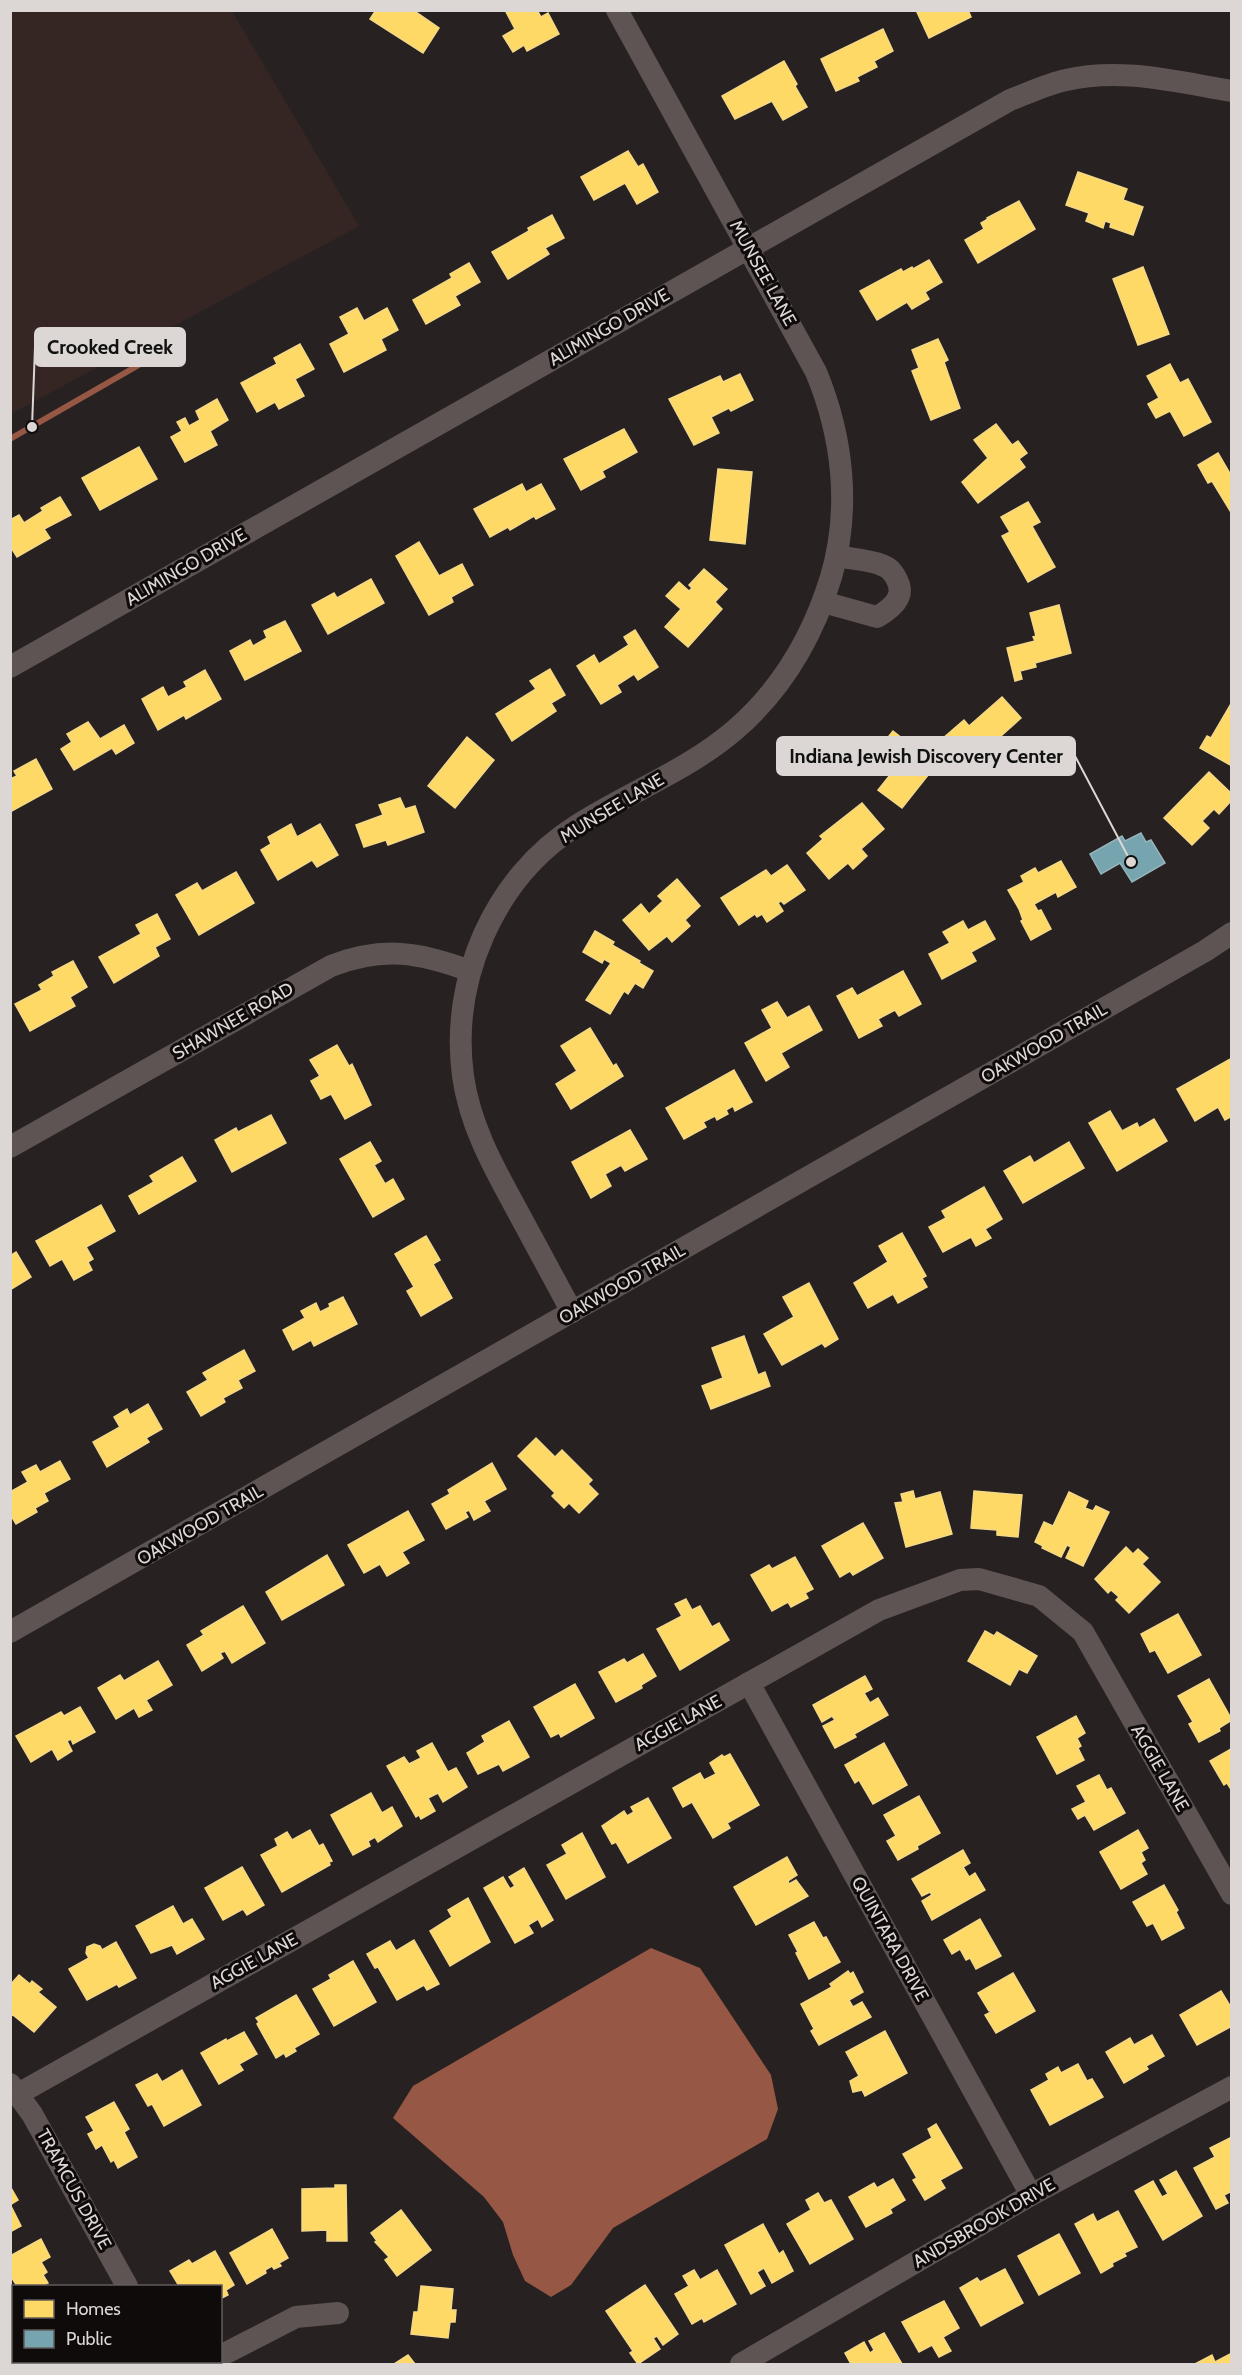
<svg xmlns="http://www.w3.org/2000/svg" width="1242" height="2375" viewBox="0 0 1242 2375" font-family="Cabin,sans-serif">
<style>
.built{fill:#352623}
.water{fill:#975745}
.homes{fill:#ffd966;stroke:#f4d887;stroke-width:1.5}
.public{fill:#76a5af;stroke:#95b4ba;stroke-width:1.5}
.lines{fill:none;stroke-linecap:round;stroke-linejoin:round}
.stream{stroke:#975745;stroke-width:6}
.street{stroke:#5e5453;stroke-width:22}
.labels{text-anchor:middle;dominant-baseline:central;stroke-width:6;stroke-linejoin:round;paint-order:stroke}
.street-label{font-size:18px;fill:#dcd6d4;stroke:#0f0b0a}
.leader{fill:none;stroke:#dcd6d4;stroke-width:2}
.callout-dot{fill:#dcd6d4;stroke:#0f0b0a;stroke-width:2}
.callout{fill:#dcd6d4;stroke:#dcd6d4;stroke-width:2}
.callout-label{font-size:20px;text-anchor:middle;font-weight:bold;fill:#111}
</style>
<rect width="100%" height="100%" fill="#272221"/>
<path class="built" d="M11 10 232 11 359 226 11 414Z"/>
<path class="water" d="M651 1948 700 1968 771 2075 778 2109 767 2139 613 2228 571 2285 551 2297 525 2281 513 2255 503 2222 484 2197 393 2118 413 2086Z"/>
<g class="homes">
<path d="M376 10H413L439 28 423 53 370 19Z"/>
<path d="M505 10H537L541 17 548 13 559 34 527 51 524 45 513 52 503 36 515 29Z"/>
<path d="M916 10H968L971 17 929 38Z"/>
<path d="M883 29 893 51 874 61 877 67 857 77 859 81 836 91 821 59Z"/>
<path d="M784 61 797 84 795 86 807 107 783 120 772 101 735 119 722 96Z"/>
<path d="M628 151 638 167 643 164 658 192 637 204 625 183 594 200 581 177Z"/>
<path d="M1078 172 1127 189 1123 200 1143 207 1133 235 1110 227 1111 223 1105 221 1103 228 1086 221 1089 213 1066 205Z"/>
<path d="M1019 201 1035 229 978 263 965 240 984 229 981 223 988 219 987 218Z"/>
<path d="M552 215 564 238 545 248 549 254 508 279 492 252 529 231 528 228Z"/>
<path d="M929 260 942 282 925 292 929 299 912 309 907 302 877 320 860 291 901 269 903 272 912 267 913 269Z"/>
<path d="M469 263 480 282 455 296 460 305 426 324 413 300 452 278 450 274Z"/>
<path d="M1143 267 1169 334 1138 345 1113 279Z"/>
<path d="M357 308 364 321 387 308 398 330 381 339 386 350 344 372 330 344 349 334 340 317Z"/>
<path d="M938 339 948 360 944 362 960 408 931 420 912 371 919 368 912 350Z"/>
<path d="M300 344 314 369 295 379 304 396 279 409 275 402 257 412 241 383 277 364 274 358Z"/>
<path d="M1170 364 1180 383 1188 379 1211 422 1184 436 1170 411 1156 418 1148 404 1159 398 1147 376Z"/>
<path d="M740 374 753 400 731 411 729 408 711 417 719 433 694 445 669 399 720 376 723 382Z"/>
<path d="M217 399 228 420 210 431 217 445 185 462 171 437 182 431 177 422 185 418 189 426 200 420 196 411Z"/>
<path d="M996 424 1012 445 1018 441 1027 453 1019 459 1025 467 978 503 962 482 988 458 974 440Z"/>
<path d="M624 429 637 452 602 471 605 477 581 490 564 459Z"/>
<path d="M139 447 157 479 100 510 82 478Z"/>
<path d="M1218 453 1232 477V514L1212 481 1208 483 1198 465Z"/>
<path d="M718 469 752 472 745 544 710 540Z"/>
<path d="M522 484 526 492 541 484 555 509 536 519 534 516 510 530 508 527 490 537 474 509Z"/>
<path d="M60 497 71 515 44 529 50 538 17 557 10 546V520L19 515 24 523 43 511 41 508Z"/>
<path d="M1028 502 1040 522 1032 526 1055 567 1028 582 1002 536 1010 532 1001 517Z"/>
<path d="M419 542 439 576 462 564 473 585 451 597 453 602 429 615 396 556Z"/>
<path d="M704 569 727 589 715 602 722 609 688 647 665 627 681 609 666 596 679 582 689 591 692 588 689 585Z"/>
<path d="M371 579 384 603 328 634 312 605 334 593 337 598Z"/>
<path d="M1059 605 1071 653 1035 663 1036 667 1020 671 1022 679 1015 681 1007 648 1035 641 1033 637 1036 636 1030 613Z"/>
<path d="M285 621 301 651 245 680 230 651 250 640 253 646 267 638 264 631Z"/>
<path d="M635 630 658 667 638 680 634 674 617 685 621 692 601 704 577 666 594 655 599 664 629 645 624 637Z"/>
<path d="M550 669 565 695 551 703 556 711 512 741 496 714 536 689 530 681Z"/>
<path d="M205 670 221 699 186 719 184 715 158 730 142 699 163 687 168 697 187 687 184 682Z"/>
<path d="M1002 697 1021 718 1001 736 1005 741 993 752 996 756 974 775 942 739 964 720 969 726Z"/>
<path d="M1232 702V766L1200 748 1207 736 1211 738Z"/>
<path d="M88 722 100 739 124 725 134 743 116 754 112 748 74 770 61 749 72 742 67 734Z"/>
<path d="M893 731 936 765 902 808 878 790 894 770 874 755Z"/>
<path d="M467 737 494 760 455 808 428 786Z"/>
<path d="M36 759 52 789 10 812V779L17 776 14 771Z"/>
<path d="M1209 772 1232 794V800L1219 814 1214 809 1202 821 1209 828 1192 845 1164 818Z"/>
<path d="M400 798 405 809 415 806 424 832 388 845 386 840 364 847 356 825 383 815 379 805Z"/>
<path d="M862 803 884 829 861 849 867 856 853 869 848 863 829 879 807 853 823 839 820 836Z"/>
<path d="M291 824 297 837 320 824 338 855 317 867 312 860 278 880 261 850 271 844 268 837Z"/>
<path d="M1061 861 1076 887 1058 897 1056 892 1034 904 1038 911 1041 910 1051 929 1031 940 1021 921 1023 920 1019 909 1008 890 1024 882 1021 876 1035 868 1038 873Z"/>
<path d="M787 865 805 890 784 904 781 901 778 903 783 911 767 922 762 914 757 917 755 914 739 925 721 898 766 870 771 876Z"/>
<path d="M236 872 254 903 199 935 176 895 197 883 202 891Z"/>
<path d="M677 879 700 906 685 920 690 926 672 942 667 936 649 950 623 920 641 904 649 914 663 901 658 896Z"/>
<path d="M157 914 170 939 155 947 159 956 114 983 99 957 141 934 136 925Z"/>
<path d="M963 921 968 930 985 921 995 939 971 952 976 961 942 979 929 954 950 943 943 932Z"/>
<path d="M595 931 614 942 612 945 640 961 639 963 653 971 643 988 635 983 628 994 624 991 610 1014 586 1000 611 963 604 959 602 963 583 952Z"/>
<path d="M73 961 87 987 70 997 75 1006 30 1031 15 1004 42 990 39 985 54 976 52 972Z"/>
<path d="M903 971 921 1004 899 1016 895 1010 878 1019 882 1026 859 1038 837 996 852 988 857 996Z"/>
<path d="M777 1002 787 1018 809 1006 822 1030 781 1053 789 1067 766 1081 745 1043 772 1028 762 1010Z"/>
<path d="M590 1028 613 1066 616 1064 623 1076 571 1109 556 1084 577 1071 561 1046Z"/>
<path d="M337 1045 349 1066 352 1064 371 1105 345 1119 331 1094 321 1099 311 1081 320 1076 310 1060Z"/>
<path d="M1232 1058V1116L1225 1120 1218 1107 1195 1121 1177 1089Z"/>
<path d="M734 1070 752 1102 735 1111 733 1106 726 1110 728 1114 717 1120 715 1116 703 1122 706 1127 684 1139 666 1108Z"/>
<path d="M1110 1111 1122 1131 1137 1123 1139 1128 1154 1119 1167 1141 1117 1171 1089 1123Z"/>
<path d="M271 1115 286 1143 232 1172 215 1140 236 1128 238 1132Z"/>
<path d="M630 1130 647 1159 625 1171 621 1165 605 1174 611 1186 591 1198 572 1162Z"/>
<path d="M370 1142 381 1161 374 1165 385 1184 393 1179 404 1199 373 1217 340 1159Z"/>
<path d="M1069 1142 1084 1168 1023 1203 1004 1171 1030 1156 1034 1163Z"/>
<path d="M182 1157 196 1181 139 1214 129 1196 154 1182 150 1176Z"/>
<path d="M984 1187 1002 1219 985 1229 991 1238 976 1246 971 1237 943 1252 929 1227 946 1218 942 1211Z"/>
<path d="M101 1205 115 1231 86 1247 93 1259 88 1262 92 1270 74 1280 62 1259 50 1266 36 1241Z"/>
<path d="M902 1233 926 1276 922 1278 927 1287 898 1303 893 1294 868 1308 854 1283 888 1262 879 1246Z"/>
<path d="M426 1236 440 1260 433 1264 452 1298 421 1316 407 1291 414 1287 395 1254Z"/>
<path d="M16 1252 31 1277 10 1290V1256Z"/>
<path d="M809 1283 838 1339 825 1347 822 1343 782 1365 764 1334 794 1317 783 1297Z"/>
<path d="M343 1297 357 1324 314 1346 311 1340 293 1350 283 1330 305 1318 301 1311 316 1303 320 1312 330 1307 329 1304Z"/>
<path d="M744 1336 758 1375 765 1372 770 1386 711 1409 702 1386 723 1378 712 1348Z"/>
<path d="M244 1350 255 1371 238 1380 242 1388 223 1398 225 1402 201 1416 187 1392 208 1380 203 1373Z"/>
<path d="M148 1404 162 1429 146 1438 149 1442 107 1467 93 1442 120 1427 114 1417 127 1409 130 1415Z"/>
<path d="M536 1438 555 1457 562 1450 592 1480 588 1484 598 1494 579 1513 569 1503 564 1508 552 1496 555 1493 518 1456Z"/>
<path d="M60 1461 70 1479 44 1493 48 1501 35 1508 37 1512 16 1524 10 1514V1492L28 1482 22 1472 36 1465 40 1472Z"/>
<path d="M492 1463 506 1489 484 1501 490 1511 474 1520 469 1510 465 1512 468 1517 446 1529 432 1504 450 1494 448 1490Z"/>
<path d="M913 1491 915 1499 940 1492 952 1534 906 1547 895 1503 903 1502 901 1494Z"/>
<path d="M974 1491 1022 1495 1018 1537 997 1535V1530L971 1528Z"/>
<path d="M1069 1492 1088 1501 1085 1508 1093 1511 1096 1506 1109 1512 1083 1566 1066 1558 1071 1547 1067 1545 1061 1557 1042 1548 1043 1546 1035 1542 1044 1522 1053 1526Z"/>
<path d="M408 1511 424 1540 402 1552 409 1563 387 1576 380 1564 364 1573 348 1545Z"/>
<path d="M863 1523 883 1558 853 1575 850 1571 840 1577 822 1546Z"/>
<path d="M1126 1547 1133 1554 1138 1549 1148 1558 1142 1564 1160 1582 1129 1613 1116 1600 1119 1597 1111 1590 1108 1593 1095 1579Z"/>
<path d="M327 1555 344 1585 282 1620 266 1592Z"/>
<path d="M795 1557 813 1589 805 1593 808 1598 791 1607 788 1602 772 1611 751 1575 769 1565 772 1569Z"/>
<path d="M686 1599 692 1610 700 1606 712 1627 719 1623 729 1640 680 1670 657 1629 682 1616 675 1604Z"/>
<path d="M243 1606 265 1643 232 1663 225 1651 220 1653 223 1658 202 1671 187 1645 204 1635 201 1631Z"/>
<path d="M1178 1614 1201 1655 1168 1673 1155 1650 1150 1652 1141 1634Z"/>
<path d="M985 1631 994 1636 997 1632 1037 1656 1027 1673 1019 1669 1010 1685 968 1661Z"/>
<path d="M643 1654 656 1676 641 1685 642 1688 616 1702 599 1672 624 1659 627 1663Z"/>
<path d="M158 1661 172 1685 146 1700 152 1710 139 1717 134 1708 116 1719 98 1688 120 1675 124 1681Z"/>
<path d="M865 1676 872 1689 864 1693 870 1703 878 1698 888 1715 854 1734 856 1737 835 1748 823 1726 835 1720 832 1716 822 1722 813 1705Z"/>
<path d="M1209 1679 1232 1720 1219 1728 1220 1731 1199 1742 1189 1724 1193 1722 1178 1696Z"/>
<path d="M575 1684 594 1718 561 1737 559 1733 551 1737 534 1707Z"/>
<path d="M80 1707 95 1732 73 1744 71 1739 67 1741 72 1751 58 1760 52 1749 31 1762 16 1736 61 1712 64 1716Z"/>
<path d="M1076 1716 1085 1733 1077 1738 1081 1746 1078 1748 1084 1760 1057 1774 1037 1737Z"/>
<path d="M509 1721 529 1757 503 1771 499 1764 478 1774 467 1753 485 1742 482 1736Z"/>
<path d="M432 1743 448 1772 456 1768 467 1787 443 1802 438 1793 428 1798 435 1811 421 1819 419 1815 416 1817 387 1766 404 1757 409 1764 421 1758 417 1751Z"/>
<path d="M884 1743 907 1785 873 1804 859 1780 855 1783 845 1765Z"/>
<path d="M1231 1749H1232V1791L1227 1783 1224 1785 1210 1761Z"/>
<path d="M730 1754 759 1805 727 1823 730 1828 713 1838 692 1802 683 1807 673 1788 700 1773 704 1780 716 1774 710 1763 722 1755 724 1757Z"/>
<path d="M1099 1775 1107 1790 1111 1788 1125 1813 1094 1830 1085 1815 1078 1819 1072 1809 1086 1802 1077 1786Z"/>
<path d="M371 1793 382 1813 392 1807 402 1826 378 1842 375 1837 368 1841 370 1846 353 1855 331 1815Z"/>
<path d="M919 1796 940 1833 917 1846 918 1849 898 1860 887 1841 896 1836 884 1815Z"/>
<path d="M648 1798 671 1838 628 1863 616 1842 612 1844 602 1826 624 1811 627 1816 634 1812 631 1807Z"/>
<path d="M310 1830 319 1846 323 1844 332 1861 329 1862 330 1865 282 1892 261 1855 278 1846 275 1839 287 1832 292 1840Z"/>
<path d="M1138 1830 1148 1848 1141 1852 1145 1860 1141 1863 1147 1874 1121 1889 1100 1852Z"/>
<path d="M582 1833 605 1877 566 1899 547 1865 567 1854 562 1845Z"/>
<path d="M963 1850 970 1863 963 1867 969 1877 975 1873 985 1890 932 1920 922 1901 932 1895 930 1892 922 1896 912 1879Z"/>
<path d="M787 1857 797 1875 788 1881 789 1884 796 1880 808 1896 756 1925 734 1887Z"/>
<path d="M242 1867 264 1905 247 1915 243 1909 223 1920 205 1888Z"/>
<path d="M524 1868 553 1920 542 1927 538 1919 528 1925 533 1933 515 1943 484 1888 503 1877 510 1889 515 1886 509 1877Z"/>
<path d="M1164 1885 1178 1910 1176 1912 1184 1928 1162 1940 1153 1923 1147 1926 1133 1902Z"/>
<path d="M468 1898 490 1942 450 1966 430 1931 452 1917 448 1910Z"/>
<path d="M173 1906 183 1924 192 1919 204 1939 177 1954 172 1945 151 1953 136 1926Z"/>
<path d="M980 1919 1001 1956 976 1969 970 1958 966 1960 960 1949 952 1954 944 1940Z"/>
<path d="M814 1922 823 1938 826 1937 840 1962 809 1979 796 1953 798 1952 789 1935Z"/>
<path d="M414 1940 439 1984 427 1990 424 1985 397 2000 378 1967 375 1968 367 1954 390 1941 396 1951Z"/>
<path d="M116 1942 136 1978 119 1987 117 1984 87 2000 69 1969 89 1958 86 1953 87 1947 94 1944 100 1946 102 1950Z"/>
<path d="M353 1961 376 2002 334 2026 313 1989 331 1979 329 1975Z"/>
<path d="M848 1971 850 1974 853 1972 863 1992 849 2000 853 2007 862 2002 871 2017 819 2045 811 2031 814 2029 801 2004 832 1987 830 1984Z"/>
<path d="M1013 1973 1035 2011 996 2033 985 2015 995 2010 989 2011 978 1993Z"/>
<path d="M19 1975 30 1984 32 1981 42 1989 38 1992 56 2007 34 2032 13 2015 10 2017V1985Z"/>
<path d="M1221 1991 1232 2009V2026L1197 2045 1180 2015Z"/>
<path d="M296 1995 319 2034 294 2048 296 2051 286 2057 284 2053 276 2058 257 2024 259 2022 256 2018Z"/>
<path d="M885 2031 907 2073 865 2096 862 2090 853 2092 850 2081 859 2076 846 2052Z"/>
<path d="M244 2032 257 2054 239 2064 243 2070 219 2084 201 2053 226 2039 227 2041Z"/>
<path d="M1152 2035 1164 2056 1146 2066 1148 2069 1124 2083 1106 2052 1130 2038 1134 2045Z"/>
<path d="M1078 2064 1087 2081 1092 2079 1103 2097 1050 2125 1031 2090 1049 2080 1046 2074 1058 2067 1061 2073Z"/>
<path d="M182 2070 201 2105 164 2126 152 2104 148 2106 136 2085 157 2074 162 2082Z"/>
<path d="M114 2102 129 2129 124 2132 137 2157 118 2168 114 2160 111 2162 102 2145 96 2149 88 2134 94 2131 86 2117Z"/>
<path d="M936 2124 962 2168 940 2180 945 2188 925 2200 913 2180 917 2178 903 2154 932 2138 928 2129Z"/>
<path d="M1232 2137V2191L1224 2195 1228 2203 1216 2209 1194 2168 1215 2157 1210 2148Z"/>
<path d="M1176 2171 1202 2216 1163 2240 1135 2191 1153 2181 1162 2197 1168 2194 1160 2180Z"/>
<path d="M893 2179 905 2200 890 2209 892 2213 866 2227 849 2197 874 2183 877 2188Z"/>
<path d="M335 2185H346L347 2241H327V2230L302 2231V2189L335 2188Z"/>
<path d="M10 2186 18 2200 10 2205Z"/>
<path d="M818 2193 824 2203 831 2200 853 2239 810 2264 787 2224 811 2210 806 2200Z"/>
<path d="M12 2208 21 2226 10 2232V2209Z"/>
<path d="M401 2210 431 2250 397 2276 385 2260 389 2257 375 2242 377 2241 371 2233Z"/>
<path d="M1118 2211 1137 2247 1124 2253 1126 2256 1112 2263 1113 2266 1101 2273 1075 2224 1093 2214 1097 2222Z"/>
<path d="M763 2224 779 2254 783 2251 793 2271 772 2283 764 2268 757 2272 765 2286 751 2294 725 2245Z"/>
<path d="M272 2229 288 2258 279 2263 281 2266 274 2269 272 2266 265 2270 266 2273 247 2284 230 2253Z"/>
<path d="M1059 2234 1080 2273 1039 2295 1018 2256Z"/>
<path d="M41 2239 50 2257 41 2262 47 2272 43 2275 48 2283 41 2286H17L10 2275V2256Z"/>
<path d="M215 2251 234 2285 226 2290 228 2295 220 2299V2286H179L170 2271 189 2260 192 2264Z"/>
<path d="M1005 2269 1023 2303 981 2326 960 2288 977 2278 980 2282Z"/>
<path d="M694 2270 700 2280 717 2270 736 2304 704 2322 702 2318 692 2324 675 2294 689 2286 683 2276Z"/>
<path d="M645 2285 678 2334 663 2345 657 2336 653 2338 660 2349 638 2364 630 2353 633 2351 606 2311Z"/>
<path d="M421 2286 453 2289 451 2310H456L455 2322H450L448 2338 411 2334 414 2312H418Z"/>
<path d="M944 2301 959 2328 943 2337 951 2351 939 2357 932 2345 919 2352 902 2322Z"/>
<path d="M884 2333 902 2364H851L845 2353 864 2342 870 2353 874 2350 869 2341Z"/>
<path d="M1232 2353V2364H1195L1212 2355 1215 2362Z"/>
<path d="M408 2355 415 2364H394Z"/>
<path d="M85 2362H98L100 2364H80Z"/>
</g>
<path class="public" d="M1141 833 1146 842 1151 840 1165 863 1132 882 1120 863 1101 874 1090 854 1122 836 1125 841Z"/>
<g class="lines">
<path class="stream" d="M10 439 177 343"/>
<g class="street">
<path d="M823 602 877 617C891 609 906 597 897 580 895 575 890 568 884 566 873 560 850 559 837 556"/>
<path d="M10 667 1010 100C1029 93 1047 84 1066 80 1121 67 1177 82 1232 91"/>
<path d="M10 1147 331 966C383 946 419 952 470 971"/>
<path d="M572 1312C554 1279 536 1245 518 1212 494 1168 470 1126 463 1076 450 980 494 878 576 826 629 792 689 770 736 729 783 688 813 636 831 577 851 509 843 437 816 372L617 10"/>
<path d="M10 1632 1205 951 1232 933"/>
<path d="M749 1683 1031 2195"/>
<path d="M10 2084 32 2114 127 2286"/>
<path d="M18 2094 879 1610 960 1580 979 1579 1039 1596 1083 1632 1232 1894"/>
<path d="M220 2356 296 2317 338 2313"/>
<path d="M168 2362 169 2364"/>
<path d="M741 2364 1031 2195 1232 2087"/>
</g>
</g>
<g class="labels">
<g class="street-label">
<text transform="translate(763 273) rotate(61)">MUNSEE LANE</text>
<text transform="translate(609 327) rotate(-30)">ALIMINGO DRIVE</text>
<text transform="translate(186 567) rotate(-30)">ALIMINGO DRIVE</text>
<text transform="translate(612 808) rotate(-31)">MUNSEE LANE</text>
<text transform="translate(233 1021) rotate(-30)">SHAWNEE ROAD</text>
<text transform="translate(1044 1043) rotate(-30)">OAKWOOD TRAIL</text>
<text transform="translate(622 1284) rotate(-30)">OAKWOOD TRAIL</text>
<text transform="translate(200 1525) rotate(-30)">OAKWOOD TRAIL</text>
<text transform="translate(678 1723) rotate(-29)">AGGIE LANE</text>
<text transform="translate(1160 1768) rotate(60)">AGGIE LANE</text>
<text transform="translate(890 1939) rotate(61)">QUINTARA DRIVE</text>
<text transform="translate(254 1961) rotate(-29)">AGGIE LANE</text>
<text transform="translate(74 2189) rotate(61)">TRAMCUS DRIVE</text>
<text transform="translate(984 2223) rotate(-30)">ANDSBROOK DRIVE</text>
</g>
</g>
<path class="leader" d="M32 427L35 347M1131 862L1075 756"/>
<g class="callout-dot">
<circle cx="32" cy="427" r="6"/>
<circle cx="1131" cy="862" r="6"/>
</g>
<g class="callout">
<rect x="35" y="328" width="150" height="38" rx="6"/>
<rect x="777" y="737" width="298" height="38" rx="6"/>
</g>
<g class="callout-label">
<text x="110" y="354">Crooked Creek</text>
<text x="926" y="763">Indiana Jewish Discovery Center</text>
</g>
<rect width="1242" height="2375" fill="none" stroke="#dcd6d4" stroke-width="24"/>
<rect x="12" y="2285" width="210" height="78" fill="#0f0b0a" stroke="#615c5b" stroke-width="1.5"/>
<rect x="24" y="2300" width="30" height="18" fill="#ffd966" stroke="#615c5b" stroke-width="1.5"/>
<text x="66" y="2315" font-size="18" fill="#dcd6d4">Homes</text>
<rect x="24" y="2330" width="30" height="18" fill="#76a5af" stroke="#615c5b" stroke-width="1.5"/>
<text x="66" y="2345" font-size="18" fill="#dcd6d4">Public</text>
</svg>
